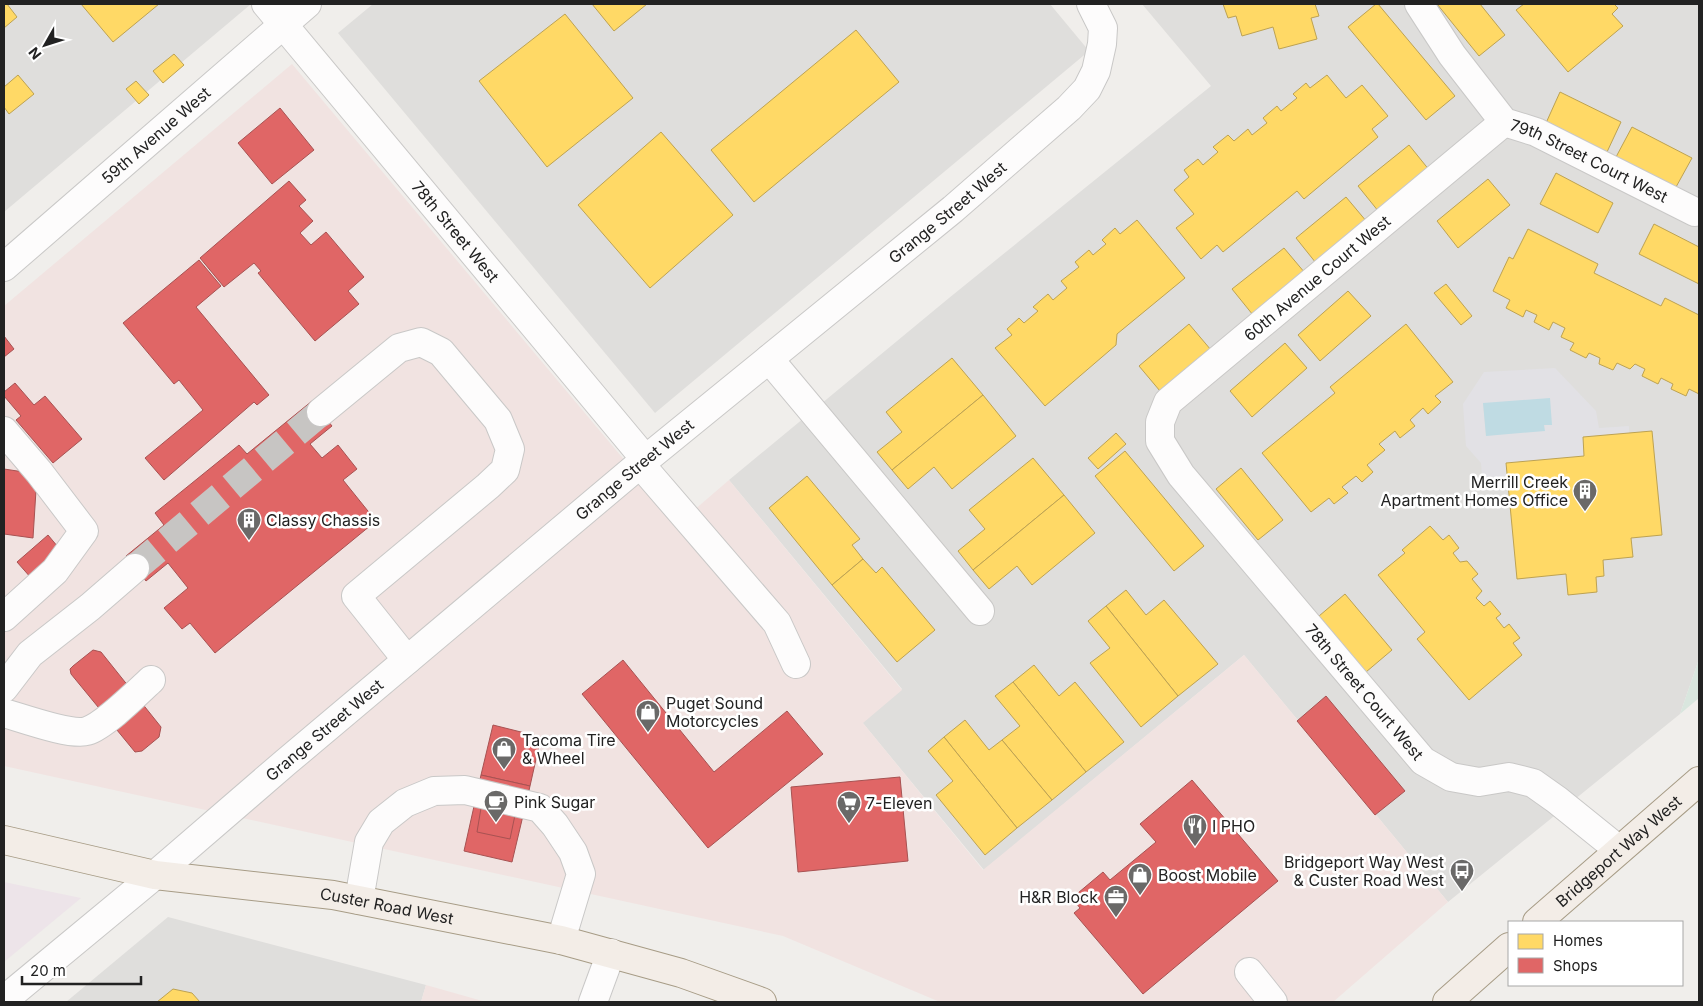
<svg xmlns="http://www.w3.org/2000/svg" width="1703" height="1006" viewBox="0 0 1703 1006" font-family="Inter,sans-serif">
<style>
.residential{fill:#dfdedc}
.commercial{fill:#f1e3e1}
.industrial{fill:#ede4e9}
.wetland{fill:#d9e6de}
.plaza{fill:#e2e1e5;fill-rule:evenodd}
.water{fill:#bfdbe3}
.homes{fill:#ffd966;stroke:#bda252}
.shops{fill:#e06666;stroke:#a75252}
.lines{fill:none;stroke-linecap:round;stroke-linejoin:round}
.minor-tunnel{stroke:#c7c5c3;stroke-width:28;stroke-dasharray:28 14;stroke-linecap:butt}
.minor-casing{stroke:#c9c8c7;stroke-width:30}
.major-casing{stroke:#a79c86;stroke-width:30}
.minor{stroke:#fdfcfc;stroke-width:28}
.major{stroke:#f3ede7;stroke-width:28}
.labels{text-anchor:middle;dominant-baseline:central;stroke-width:5;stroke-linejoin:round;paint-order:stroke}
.street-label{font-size:16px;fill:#222;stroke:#fff}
.poi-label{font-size:16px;fill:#222;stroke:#fff;text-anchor:start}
</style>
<rect width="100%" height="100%" fill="#f0eeeb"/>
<g class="residential">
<path d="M4 4H251L4 212Z"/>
<path d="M373 4H1050L1089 51 655 413 338 33Z"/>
<path d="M1142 4H1699V659L1680 714 1448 902 1244 655 984 870 862 722 902 689 729 480 949 298 1211 86Z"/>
<path d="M168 917 426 985 421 1002H66Z"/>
</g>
<g class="commercial">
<path d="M292 64 678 524 729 480 902 690 863 723 983 870 1244 655 1448 902 1333 1002H940L783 936 4 766V306Z"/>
<path d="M426 985 486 1002H421Z"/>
</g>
<path class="industrial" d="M4 882 81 898 4 962Z"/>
<path class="wetland" d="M1699 659V698L1680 714Z"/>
<path class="plaza" d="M1555 368 1596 411 1599 428 1629 426V433L1584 456 1509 490 1483 488 1481 463 1466 446 1463 404 1484 372ZM1483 404 1552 424 1486 436Z"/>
<path class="water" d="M1550 398 1552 425H1544L1545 431 1486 436 1483 403Z"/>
<g class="homes">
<path d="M4 4H7L17 17 4 28Z"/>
<path d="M81 4H159L113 42Z"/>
<path d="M592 4H647L614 31Z"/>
<path d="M1223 4H1315L1319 16 1311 18 1317 39 1279 49 1273 27 1242 36 1236 16 1228 18Z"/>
<path d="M1376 4H1378L1455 96 1426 120 1348 27Z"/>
<path d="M1437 4H1480L1505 35 1479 56Z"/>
<path d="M1524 4H1614L1618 8 1612 14 1623 26 1568 72 1516 10Z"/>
<path d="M565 14 633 98 547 167 479 81Z"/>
<path d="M856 30 899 82 754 202 711 150Z"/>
<path d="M174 54 184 65 163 83 153 71Z"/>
<path d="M18 75 34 94 9 114 4 107V87Z"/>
<path d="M1327 75 1346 98 1362 85 1388 116 1372 129 1378 137 1304 199 1297 191 1223 252 1217 245 1201 259 1176 228 1194 214 1174 190 1189 177 1184 170 1198 159 1203 165 1218 152 1213 147 1228 135 1234 141 1248 129 1252 135 1267 123 1263 118 1277 106 1281 111 1297 98 1293 94 1306 83 1310 88Z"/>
<path d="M136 81 149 95 139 104 126 89Z"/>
<path d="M1560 92 1621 122 1607 152 1546 123Z"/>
<path d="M1632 127 1692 158 1676 187 1616 157Z"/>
<path d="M661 132 733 215 650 288 578 205Z"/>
<path d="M1409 145 1430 171 1379 212 1358 186Z"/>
<path d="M1556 173 1613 203 1598 233 1540 204Z"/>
<path d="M1488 179 1510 205 1458 248 1437 221Z"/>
<path d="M1346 197 1367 222 1316 263 1296 238Z"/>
<path d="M1137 220 1185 278 1117 334 1116 345 1045 406 995 348 1012 335 1007 329 1019 318 1024 323 1038 311 1033 307 1048 294 1053 300 1067 288 1061 281 1079 267 1075 262 1089 250 1093 255 1106 244 1102 240 1115 228 1120 234Z"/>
<path d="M1654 224 1699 247V284L1639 254Z"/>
<path d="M1528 229 1598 264 1594 273 1661 306 1665 298 1699 315V394L1689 389 1686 396 1671 389 1673 384 1661 378 1658 384 1642 376 1645 369 1635 364 1630 369 1617 363 1613 370 1599 364 1600 358 1589 353 1586 358 1570 350 1574 343 1561 337 1565 328 1553 322 1549 330 1534 322 1537 315 1526 310 1523 317 1506 308 1510 300 1493 291 1509 257 1513 259Z"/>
<path d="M1284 248 1305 273 1253 315 1232 289Z"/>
<path d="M1446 284 1472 316 1461 325 1434 293Z"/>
<path d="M1348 291 1371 316 1320 361 1298 335Z"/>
<path d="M1189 324 1211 350 1160 391 1139 366Z"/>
<path d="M1406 324 1453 382 1435 396 1441 402 1428 414 1423 408 1410 420 1415 426 1400 438 1395 431 1379 444 1385 450 1367 465 1373 472 1362 482 1356 476 1342 487 1348 493 1334 504 1329 498 1311 512 1262 453 1335 393 1330 387Z"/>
<path d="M1285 343 1307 368 1252 417 1230 391Z"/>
<path d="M952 358 983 395 892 470 877 452 902 432 886 412Z"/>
<path d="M983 395 1016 436 952 489 934 467 908 489 892 470Z"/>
<path d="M1652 431 1662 535 1631 538 1633 557 1603 560 1604 576 1596 577 1597 592 1568 595 1566 574 1517 579 1506 463 1584 456 1583 437Z"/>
<path d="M1116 433 1126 444 1098 469 1088 458Z"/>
<path d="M1125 451 1204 546 1174 571 1095 476Z"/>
<path d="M1033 458 1064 495 973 570 958 551 985 529 969 510Z"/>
<path d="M1241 468 1283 520 1258 540 1216 489Z"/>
<path d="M807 476 860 539 852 545 863 559 832 585 769 508Z"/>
<path d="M1064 495 1095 533 1032 585 1017 566 989 589 973 570Z"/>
<path d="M1430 526 1443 540 1449 535 1459 548 1453 553 1460 562 1467 561 1478 574 1472 579 1482 591 1476 598 1484 606 1490 601 1501 614 1496 618 1504 628 1509 624 1520 638 1513 643 1522 655 1469 700 1417 639 1425 632 1378 575 1405 553 1402 550Z"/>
<path d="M863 559 876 573 882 567 935 630 897 662 832 585Z"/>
<path d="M1126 590 1146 615 1164 600 1218 664 1178 696 1106 606Z"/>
<path d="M1345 594 1392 650 1366 672 1319 616Z"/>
<path d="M1106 606 1178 696 1141 727 1090 663 1110 648 1088 621Z"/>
<path d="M1034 665 1059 696 1075 682 1124 742 1086 772 1013 682Z"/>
<path d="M1013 682 1086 772 1052 800 1002 740 1020 726 995 696Z"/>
<path d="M965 720 989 750 1002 740 1052 800 1017 828 944 737Z"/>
<path d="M944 737 1017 828 985 855 936 795 953 781 928 751Z"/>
<path d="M173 989 192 993 200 1002H157Z"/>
</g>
<g class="shops">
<path d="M280 108 314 150 272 184 238 143Z"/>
<path d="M289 181 306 200 299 206 313 221 300 233 311 245 326 232 364 277 348 291 359 304 315 341 258 273 261 271 254 263 224 287 200 258Z"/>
<path d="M199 260 221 286 196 307 269 395 257 405 254 402 164 480 145 458 203 410 179 380 174 384 123 323Z"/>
<path d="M4 336 14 349 4 357Z"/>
<path d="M15 383 34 405 45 396 82 439 53 463 16 420 21 416 4 396V392Z"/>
<path d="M312 401 332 426 310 444 322 458 338 445 357 469 343 480 376 521 215 653 190 623 182 629 164 608 188 588 168 563 146 581 126 556 164 525 155 513 239 445 247 454Z"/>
<path d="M4 469 37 474 33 538 4 534Z"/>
<path d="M48 535 63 553 32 579 17 562Z"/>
<path d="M93 650 101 652 161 727 159 737 142 751 135 752 71 674 70 669 73 666Z"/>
<path d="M623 660 714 772 787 711 823 754 708 848 582 694Z"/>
<path d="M1326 696 1405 791 1375 815 1297 721Z"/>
<path d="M493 725 541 737 530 786 481 775Z"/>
<path d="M481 775 530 786 512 862 464 851Z"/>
<path d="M900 777 908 861 798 872 791 787Z"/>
<path d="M1192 780 1278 881 1143 994 1074 913 1080 908 1072 898 1103 872 1110 880 1156 842 1140 824Z"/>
<path d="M481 808 515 815 510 839 477 832Z"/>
</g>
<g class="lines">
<path class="minor-tunnel" d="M135 568 321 412"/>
<defs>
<g id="minor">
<path id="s1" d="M266 4 646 460"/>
<path id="s2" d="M1419 4 1452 55 1504 122 1536 132 1695 212"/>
<path id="s3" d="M1504 122 1168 402 1160 422V441L1181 475 1423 761 1451 777 1479 782 1509 777 1533 783 1557 800 1619 850"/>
<path id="s4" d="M4 267 307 4"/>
<path d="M769 359 980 611"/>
<path d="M321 412 399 348 421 342 441 352 498 420 510 449 505 470 488 486 356 596 407 660"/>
<path d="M4 431 39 472 84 531 55 571 4 617"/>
<path d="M640 464 777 623 796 664"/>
<path d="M4 688 30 654 90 607 135 568"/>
<path d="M4 713C22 718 71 736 87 731 104 726 137 693 151 680"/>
<path d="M359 900 369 842 381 822 405 803 434 791 465 790 540 808 555 825 573 852 581 874 561 940"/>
<path d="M1249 972 1273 1002"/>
<path id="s5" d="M4 1000 155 875 286 762 640 464 953 209 1069 108 1087 89 1096 71 1102 44 1103 28 1091 4"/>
<path d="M593 1002 611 953"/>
</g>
<g id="major">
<path id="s6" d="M4 840 155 875 333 895 561 940 681 973 762 1002"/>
<path id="s7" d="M1537 922 1699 781"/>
<path d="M1447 1002 1509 947"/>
</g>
</defs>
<use href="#minor" class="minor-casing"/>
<use href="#major" class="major-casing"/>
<use href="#minor" class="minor"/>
<use href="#major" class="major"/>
</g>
<defs>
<symbol id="building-pin" viewBox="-11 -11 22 30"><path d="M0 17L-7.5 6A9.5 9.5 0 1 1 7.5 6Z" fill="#6a6968" stroke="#fff"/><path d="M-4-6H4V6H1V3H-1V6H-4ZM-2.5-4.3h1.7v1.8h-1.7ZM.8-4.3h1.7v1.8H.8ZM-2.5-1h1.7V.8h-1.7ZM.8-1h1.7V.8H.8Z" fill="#fff"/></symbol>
<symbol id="shop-pin" viewBox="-11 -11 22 30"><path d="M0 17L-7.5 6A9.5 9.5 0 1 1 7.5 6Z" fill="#6a6968" stroke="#fff"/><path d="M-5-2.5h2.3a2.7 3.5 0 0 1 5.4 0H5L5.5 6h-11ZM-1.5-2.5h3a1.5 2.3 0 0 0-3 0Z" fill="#fff"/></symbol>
<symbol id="cafe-pin" viewBox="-11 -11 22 30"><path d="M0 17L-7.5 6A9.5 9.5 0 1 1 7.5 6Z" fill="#6a6968" stroke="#fff"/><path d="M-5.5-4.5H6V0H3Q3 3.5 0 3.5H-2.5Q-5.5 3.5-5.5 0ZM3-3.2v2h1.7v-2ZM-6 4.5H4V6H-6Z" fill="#fff"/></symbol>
<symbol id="supermarket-pin" viewBox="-11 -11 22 30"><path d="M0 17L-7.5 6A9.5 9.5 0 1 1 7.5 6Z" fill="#6a6968" stroke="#fff"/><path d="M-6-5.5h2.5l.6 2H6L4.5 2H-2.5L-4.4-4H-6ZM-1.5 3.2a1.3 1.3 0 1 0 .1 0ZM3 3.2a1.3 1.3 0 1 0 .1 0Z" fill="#fff"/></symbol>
<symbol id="restaurant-pin" viewBox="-11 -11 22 30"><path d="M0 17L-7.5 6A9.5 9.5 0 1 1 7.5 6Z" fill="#6a6968" stroke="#fff"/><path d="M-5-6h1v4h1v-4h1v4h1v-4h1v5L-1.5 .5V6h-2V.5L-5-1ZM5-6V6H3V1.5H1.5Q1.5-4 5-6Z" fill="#fff"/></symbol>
<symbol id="bus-pin" viewBox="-11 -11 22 30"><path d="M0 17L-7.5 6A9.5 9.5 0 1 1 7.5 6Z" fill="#6a6968" stroke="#fff"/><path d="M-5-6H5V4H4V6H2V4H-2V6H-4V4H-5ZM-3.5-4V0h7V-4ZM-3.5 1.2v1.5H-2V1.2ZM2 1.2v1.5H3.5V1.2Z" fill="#fff"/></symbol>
<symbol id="office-pin" viewBox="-11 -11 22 30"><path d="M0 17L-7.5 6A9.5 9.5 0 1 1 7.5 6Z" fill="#6a6968" stroke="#fff"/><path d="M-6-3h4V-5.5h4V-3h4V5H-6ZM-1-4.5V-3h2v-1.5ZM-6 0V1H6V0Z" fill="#fff"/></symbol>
</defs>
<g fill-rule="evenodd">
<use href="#building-pin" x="1571" y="477" width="28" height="38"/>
<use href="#building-pin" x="235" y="506" width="28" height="38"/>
<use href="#shop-pin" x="634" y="698" width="28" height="38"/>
<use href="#shop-pin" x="490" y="735" width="28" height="38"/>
<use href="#cafe-pin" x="482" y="788" width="28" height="38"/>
<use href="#supermarket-pin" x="835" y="789" width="28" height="38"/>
<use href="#restaurant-pin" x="1181" y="812" width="28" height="38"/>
<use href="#bus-pin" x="1448" y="857" width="28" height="38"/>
<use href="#shop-pin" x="1126" y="861" width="28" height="38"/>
<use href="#office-pin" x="1102" y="883" width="28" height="38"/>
</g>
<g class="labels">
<g class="street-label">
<text stroke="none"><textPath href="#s4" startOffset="201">59th Avenue West</textPath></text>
<text stroke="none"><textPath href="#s2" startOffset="239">79th Street Court West</textPath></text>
<text stroke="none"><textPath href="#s5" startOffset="1229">Grange Street West</textPath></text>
<text stroke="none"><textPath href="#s1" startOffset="296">78th Street West</textPath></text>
<text transform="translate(1317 278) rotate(-40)">60th Avenue Court West</text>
<text stroke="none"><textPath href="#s5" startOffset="824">Grange Street West</textPath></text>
<text stroke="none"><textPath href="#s3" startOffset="802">78th Street Court West</textPath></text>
<text stroke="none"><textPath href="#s5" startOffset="419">Grange Street West</textPath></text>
<text stroke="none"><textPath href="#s7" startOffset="108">Bridgeport Way West</textPath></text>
<text stroke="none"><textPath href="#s6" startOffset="389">Custer Road West</textPath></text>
</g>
<g class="poi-label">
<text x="1568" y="482" text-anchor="end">Merrill Creek<tspan x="1568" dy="18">Apartment Homes Office</tspan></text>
<text x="266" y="520">Classy Chassis</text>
<text x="666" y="703">Puget Sound<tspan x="666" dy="18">Motorcycles</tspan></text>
<text x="522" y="740">Tacoma Tire<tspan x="522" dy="18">&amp; Wheel</tspan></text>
<text x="514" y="802">Pink Sugar</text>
<text x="866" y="803">7-Eleven</text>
<text x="1212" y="826">I PHO</text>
<text x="1444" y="862" text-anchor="end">Bridgeport Way West<tspan x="1444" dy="18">&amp; Custer Road West</tspan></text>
<text x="1158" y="875">Boost Mobile</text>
<text x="1098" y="897" text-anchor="end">H&amp;R Block</text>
</g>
</g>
<rect width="1703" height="1006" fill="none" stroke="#222222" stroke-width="10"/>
<rect x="1508" y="921" width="175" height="65" fill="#ffffff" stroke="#a7a7a7"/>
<rect x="1518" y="934" width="25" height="15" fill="#ffd966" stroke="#a7a7a7"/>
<text x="1553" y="946" font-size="15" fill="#222222">Homes</text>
<rect x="1518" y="958" width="25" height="15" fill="#e06666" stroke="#a7a7a7"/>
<text x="1553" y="971" font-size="15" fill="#222222">Shops</text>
<g transform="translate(45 45) rotate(231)" stroke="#ffffff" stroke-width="4" paint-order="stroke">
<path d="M0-4L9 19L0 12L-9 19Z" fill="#222222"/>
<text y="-8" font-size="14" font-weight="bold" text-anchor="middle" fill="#222222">N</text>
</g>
<path d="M22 976v8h119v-8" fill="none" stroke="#222222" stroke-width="2.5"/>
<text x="30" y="976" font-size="15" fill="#222222" stroke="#ffffff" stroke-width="4" paint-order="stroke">20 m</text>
</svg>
